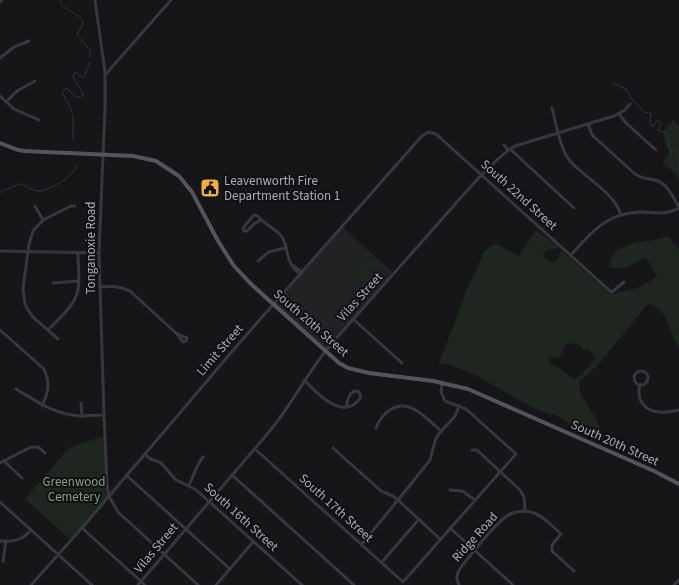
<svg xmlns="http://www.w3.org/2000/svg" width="679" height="585" viewBox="0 0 679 585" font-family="'Source Sans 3',sans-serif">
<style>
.built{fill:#222225}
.green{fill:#1e261f;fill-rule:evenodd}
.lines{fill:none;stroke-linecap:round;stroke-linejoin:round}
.stream{stroke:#2c353c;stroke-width:1}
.minor{stroke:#37383d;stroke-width:3}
.major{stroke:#53555c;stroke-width:4}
.labels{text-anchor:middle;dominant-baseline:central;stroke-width:4;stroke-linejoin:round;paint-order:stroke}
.poi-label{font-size:13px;fill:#a8adb8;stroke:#111113;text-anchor:start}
.street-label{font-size:13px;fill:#a8adb8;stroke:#111113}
.park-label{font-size:13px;fill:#7fa381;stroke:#111113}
</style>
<rect width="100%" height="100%" fill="#161618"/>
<path class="built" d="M342 226 394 274 325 351 273 304Z"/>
<g class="green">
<path d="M673 119 679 127V179L670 168 666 167 663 162 670 152C661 134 661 135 673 119Z"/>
<path d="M536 231 557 245V248L555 249H548L543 255 547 260 553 263 557 260 561 250 611 294C630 289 642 290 657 275L645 257C631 266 626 271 609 267 611 246 630 244 647 241 654 240 662 238 669 236L679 250V347C668 332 669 308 648 304L596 367 579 382 580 393 597 420 600 429 599 432 589 429 581 430 572 427 565 420 555 415 537 410 472 373 447 364H439L469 284 475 274 484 251 496 243 505 249 518 256ZM572 343 580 345 583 350 588 349 594 355 595 358 582 374 574 379C565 374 562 366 551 365L548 358 550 357 558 358 562 353 565 344H570Z"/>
<path d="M368 258 383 272 370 286 354 272Z"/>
<path d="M105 436 109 496 71 540 25 499 70 447Z"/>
</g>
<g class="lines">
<g class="stream">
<path d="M60 0C62 11 77 12 83 20L82 26 77 35 90 50V57"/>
<path d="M614 83 627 90C630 100 639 105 645 113L649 112 651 114 650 122 652 126H654L656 122 658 121 661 124 658 130 659 131 665 132 670 143 668 146C670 153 673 150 679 153"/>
<path d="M74 142C71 133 75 123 72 113 70 105 65 99 62 92L66 88 69 90 76 97H80L83 95C82 88 74 84 73 76L75 72 84 78 90 62"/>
<path d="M679 155V173"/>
<path d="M0 193 2 191 20 184C26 185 31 191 38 191 49 191 75 176 77 165"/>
</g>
<g class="minor">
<path d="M95 0 105 72V108L99 253 104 414 107 486 109 496 118 512 198 585"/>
<path d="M0 2 2 0"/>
<path d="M0 58 14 47 29 41"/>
<path d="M106 74 171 0"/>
<path d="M0 96 14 109 39 120"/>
<path d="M6 102 17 91 35 81"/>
<path d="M552 108C556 123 560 149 570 161 585 178 615 193 621 215"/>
<path d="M619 114 626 123 656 150"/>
<path d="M588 124 592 135 634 173C642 180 649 178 658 181 668 185 674 199 679 207"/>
<path d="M504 145 508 150"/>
<path d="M510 149 574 208"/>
<path d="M35 206 43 220"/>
<path d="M261 220 255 223 247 231H244L243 228 254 215 258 216C263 224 276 228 282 237 290 251 284 261 300 274"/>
<path d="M0 251 99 253"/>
<path d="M571 255C591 233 606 213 640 212 655 212 664 216 679 208"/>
<path d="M258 261 269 252 285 248"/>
<path d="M291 264 302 272"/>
<path d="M53 283 79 281"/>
<path d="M100 287C112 286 120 286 130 291L177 334 183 342 186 341 187 338 177 334"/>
<path d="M353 319 402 363"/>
<path d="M0 330 44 369C50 383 49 392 42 405"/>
<path d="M48 330C58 319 75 306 78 290 80 278 78 265 78 253"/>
<path d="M58 339 33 317 28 310 25 304 23 289 29 244 33 231 43 220 71 206H75"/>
<circle cx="641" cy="378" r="7"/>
<path d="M304 380C318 394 344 423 361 397L359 392 354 391C349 394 346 402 347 407"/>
<path d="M640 385C636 399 644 411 659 412 666 413 673 411 679 410"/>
<path d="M16 389C36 401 54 414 79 416 87 416 95 415 104 415"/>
<path d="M81 403 82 416"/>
<path d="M376 428C378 422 381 418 386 413 407 394 426 418 441 431"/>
<path d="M333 448 381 491 393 496 398 500 440 539"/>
<path d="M255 449 403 582 516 454 466 409 445 401 441 392 442 383"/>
<path d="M472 450H477L520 490 524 497 525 511"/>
<path d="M145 454 149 458 161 463 176 480 195 489 302 585"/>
<path d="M4 461 22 478"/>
<path d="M0 463 31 447H38L45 453"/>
<path d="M126 475 230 569"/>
<path d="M232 475 354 585"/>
<path d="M189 485C194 476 196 465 203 457"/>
<path d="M450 490 462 491 475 500"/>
<path d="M0 502 92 585"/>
<path d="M82 528 145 585"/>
<path d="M450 528 513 585"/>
<path d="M0 541C13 542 23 540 31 530"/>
<path d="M362 544 398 500 430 460 435 441 438 435 455 416 459 406"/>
<path d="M3 561 6 541"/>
<path d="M382 562 419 519"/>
<path d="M31 585 82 528 241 341 421 137 428 132 436 134 609 290 612 292 624 282"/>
<path d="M138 585 269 432C293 403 309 369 334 341L473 184C486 171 498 156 515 146L614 116 625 110 630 104"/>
<path d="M216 585 253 542"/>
<path d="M459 585C455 578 457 573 461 567 472 554 496 521 510 514 517 511 527 510 534 513 545 517 553 527 561 534L552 545V551L574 571"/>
<path d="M674 585 679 580"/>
</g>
<path class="major" d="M0 143 18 150 25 151 133 156 156 161 179 176 192 192 218 241 234 266 251 284 339 363 348 368 369 373 433 381 468 389 654 471 679 484"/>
</g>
<defs>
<symbol id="civic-square" viewBox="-11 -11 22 22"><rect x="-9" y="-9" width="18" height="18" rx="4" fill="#f2b134" stroke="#111113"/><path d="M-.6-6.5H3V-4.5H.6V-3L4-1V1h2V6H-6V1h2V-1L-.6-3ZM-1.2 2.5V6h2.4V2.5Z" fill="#111"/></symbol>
</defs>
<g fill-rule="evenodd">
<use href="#civic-square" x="199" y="177" width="22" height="22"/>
</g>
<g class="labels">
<g class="poi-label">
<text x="224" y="181">Leavenworth Fire<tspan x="224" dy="15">Department Station 1</tspan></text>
</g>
<g class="street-label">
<text transform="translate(519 195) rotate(42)">South 22nd Street</text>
<text transform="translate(91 248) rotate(-90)">Tonganoxie Road</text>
<text transform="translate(360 297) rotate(-48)">Vilas Street</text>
<text transform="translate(311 323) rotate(41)">South 20th Street</text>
<text transform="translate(220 350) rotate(-49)">Limit Street</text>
<text transform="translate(615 443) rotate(24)">South 20th Street</text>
<text transform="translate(336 508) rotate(42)">South 17th Street</text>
<text transform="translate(241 517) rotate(42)">South 16th Street</text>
<text transform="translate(475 537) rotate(-48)">Ridge Road</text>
<text transform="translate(156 548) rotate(-50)">Vilas Street</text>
</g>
<g class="park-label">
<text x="74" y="482">Greenwood<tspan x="74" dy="15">Cemetery</tspan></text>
</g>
</g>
</svg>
